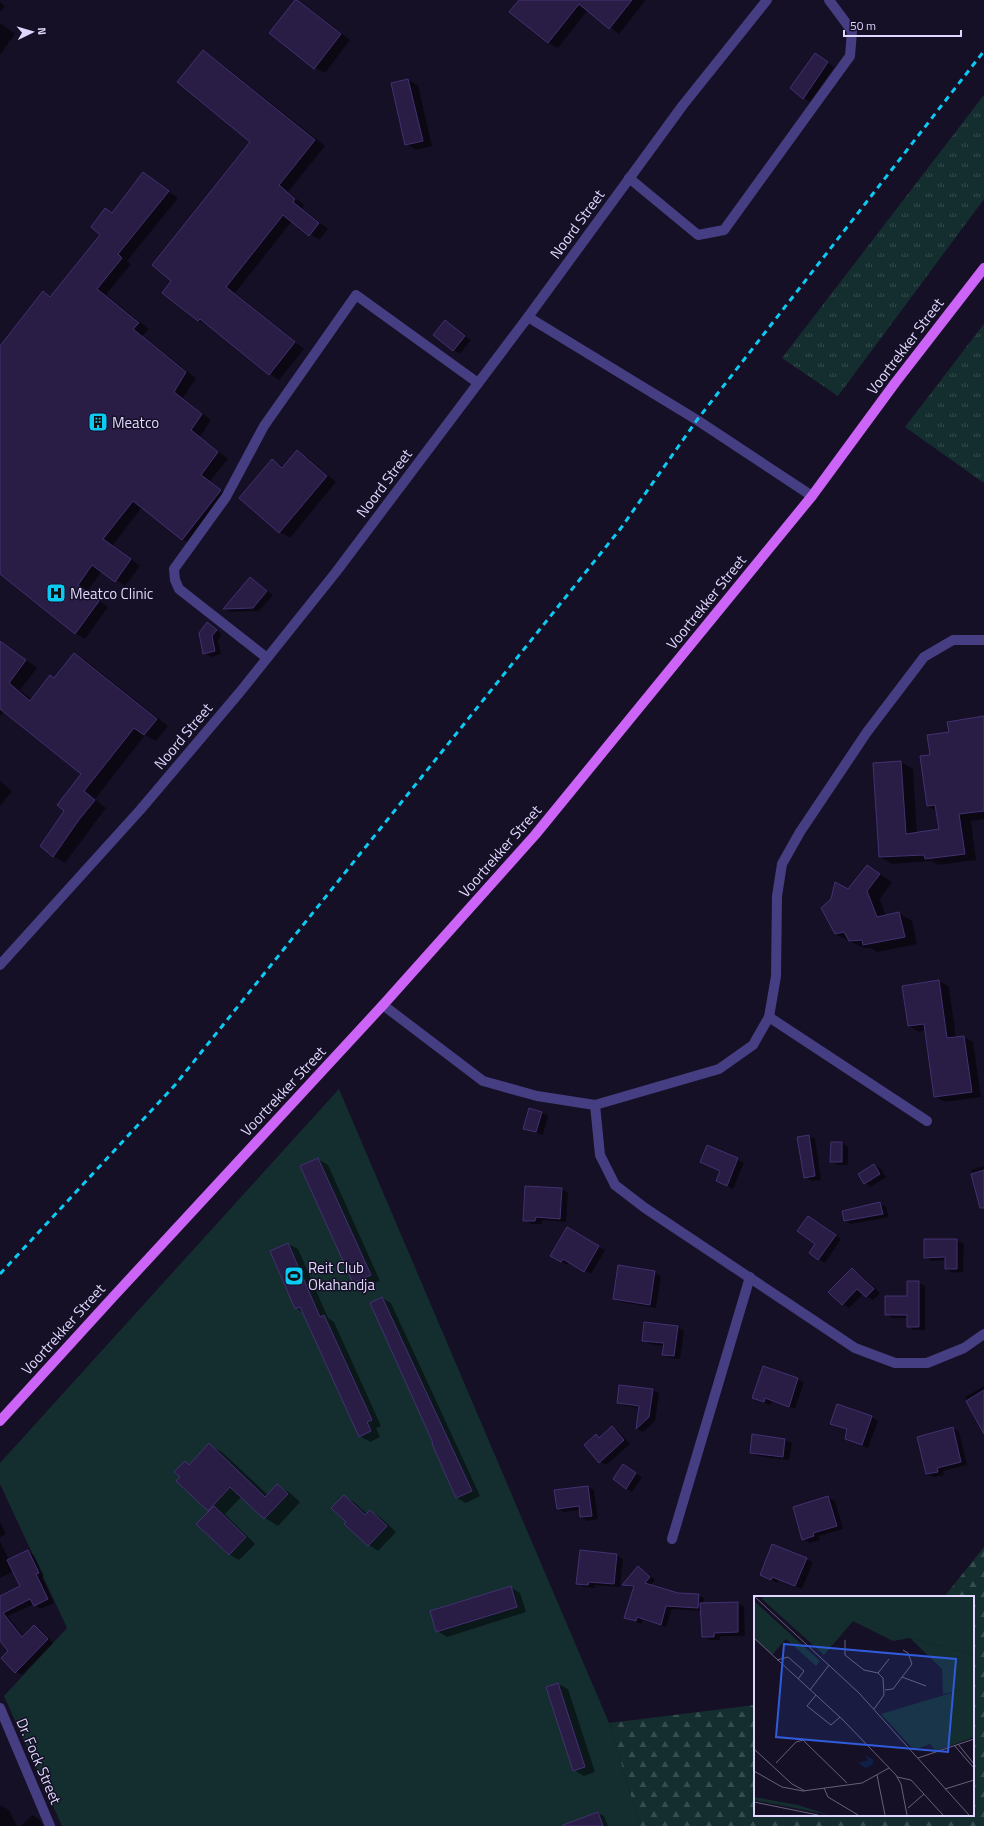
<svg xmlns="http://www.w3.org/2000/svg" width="984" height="1826" viewBox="0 0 984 1826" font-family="'Titillium Web',sans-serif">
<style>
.grass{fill:url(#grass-tufts)}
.forest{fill:url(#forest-firs)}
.park{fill:#142e2f}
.shadow{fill:#0007}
.building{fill:#291d46;stroke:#423171}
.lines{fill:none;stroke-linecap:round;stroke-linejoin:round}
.minor{stroke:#463e82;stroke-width:10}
.major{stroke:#cc64f7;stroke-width:10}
.rail{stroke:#0dcaf3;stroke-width:3;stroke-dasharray:6 5;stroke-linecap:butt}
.labels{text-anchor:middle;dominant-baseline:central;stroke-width:3;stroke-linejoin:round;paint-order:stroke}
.street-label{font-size:15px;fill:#dfd7fd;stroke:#161026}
.poi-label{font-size:15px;fill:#dfd7fd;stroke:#161026;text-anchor:start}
.inset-road{fill:none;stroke:#66607c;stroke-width:1}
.view{fill:#305cdc;fill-opacity:0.15;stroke:#305cdc;stroke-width:2}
.inset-edge{fill:none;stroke:#dfd7fd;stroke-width:2}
</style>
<defs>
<pattern id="grass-tufts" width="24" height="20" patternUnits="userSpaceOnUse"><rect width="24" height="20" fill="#142e2f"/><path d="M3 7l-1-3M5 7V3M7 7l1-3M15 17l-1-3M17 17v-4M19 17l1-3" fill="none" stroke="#364c4e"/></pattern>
<pattern id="forest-firs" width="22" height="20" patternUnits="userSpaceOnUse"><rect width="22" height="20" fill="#142e2f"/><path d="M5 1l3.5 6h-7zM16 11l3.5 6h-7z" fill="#364c4e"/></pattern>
</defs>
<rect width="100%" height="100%" fill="#161026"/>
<g class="grass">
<path d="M984 95V199L838 396 782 358Z"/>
<path d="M984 324V483L905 427Z"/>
</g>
<path class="forest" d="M984 1547V1826H640L609 1723 755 1705V1815H973V1597H944Z"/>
<path class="park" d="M339 1089 609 1723 640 1826H62L4 1696 67 1628 0 1484V1463Z"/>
<g class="shadow">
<path d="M296 0 306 6 350 40 325 73 315 68Z"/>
<path d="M520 0H646L619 34 588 10 558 48 548 43Z"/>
<path d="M0 2 5 6 0 12Z"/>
<path d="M0 23 15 34 0 55Z"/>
<path d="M204 51 213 57 325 146 288 192 304 205 302 208 328 229 319 240 292 221 235 293 304 349 279 380 270 374 209 326 199 321 164 293 173 281 251 142Z"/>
<path d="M822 58 834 67 810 102 804 98Z"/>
<path d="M408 80 418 85 432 146 416 150 406 144Z"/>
<path d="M143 173 178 198 127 261 131 264 106 295 149 329 142 336 196 378 183 398 211 420 200 437 228 459 210 481 230 496 192 545 182 539 142 507 113 545 140 566 125 586 102 571 87 592 108 607 85 639 75 633 0 574V347L43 292 52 297 102 234 106 209 113 214Z"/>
<path d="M445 321 471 340 460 354 453 350Z"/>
<path d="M297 452 307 457 336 482 290 538 280 532 240 498 272 460 284 467Z"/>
<path d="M251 578 273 595 259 611 231 612 225 609Z"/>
<path d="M208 624 222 634 218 640 221 654 211 657 204 653Z"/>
<path d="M0 640 37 668 20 690 32 700 55 679 74 654 86 661 168 726 156 741 145 735 95 799 106 808 65 863 53 856 66 811 83 774 4 711 0 716Z"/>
<path d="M984 717V819L971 821 976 860 938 865 931 861 892 864 880 857 901 762 913 769 917 834 940 830 937 811 928 806 921 757 931 756 950 733Z"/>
<path d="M0 781 12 791 0 806Z"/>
<path d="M867 866 892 882 880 899 886 916 899 913 912 921 917 944 877 952 870 948H864L835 934 849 890Z"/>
<path d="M939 981 949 987 956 1038 964 1037 973 1042 981 1097 945 1102 935 1097 926 1030 919 1032 909 1026Z"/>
<path d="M542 1113 548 1116 543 1135 524 1128Z"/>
<path d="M809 1136 815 1139 821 1180 812 1181 805 1177Z"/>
<path d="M842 1143 848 1147V1165H838L831 1161Z"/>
<path d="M708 1146 744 1163 733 1189 717 1181 721 1171Z"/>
<path d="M318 1159 328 1165 380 1281 364 1288 354 1282Z"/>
<path d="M874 1165 881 1169 886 1177 871 1187 865 1183Z"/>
<path d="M984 1166V1190L975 1187 971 1170Z"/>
<path d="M562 1189 568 1193 566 1222 542 1220V1224H531L524 1220Z"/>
<path d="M880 1203 886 1207 889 1217 851 1224 845 1221Z"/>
<path d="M815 1221 841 1239 825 1263 810 1253 817 1243Z"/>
<path d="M568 1228 605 1250 591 1274 569 1262 567 1265 552 1256Z"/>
<path d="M925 1240H957L964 1244 963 1272 953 1273 946 1269V1260L931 1261 925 1257Z"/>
<path d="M288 1244 298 1249 328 1318 334 1322 381 1426 376 1428 380 1437 370 1442 360 1436 303 1313 296 1308Z"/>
<path d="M852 1269 859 1273 880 1293 873 1300 863 1294 849 1308 843 1304Z"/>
<path d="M654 1272 661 1276 656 1308 621 1302 614 1299Z"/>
<path d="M918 1282 925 1286V1330H914L908 1326V1318H892L886 1314 908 1297Z"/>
<path d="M382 1298 391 1303 480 1496 466 1503 457 1498 433 1444 435 1443Z"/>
<path d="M677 1327 684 1331 680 1359 670 1358 663 1355 664 1346 650 1344 643 1340Z"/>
<path d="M764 1367 804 1382 795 1409 772 1401 770 1405 754 1398Z"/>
<path d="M984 1386V1430L965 1397Z"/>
<path d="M652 1390 659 1393 655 1421 643 1432 637 1429 639 1408 625 1406 618 1403Z"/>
<path d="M871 1417 878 1421 868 1448 846 1439 848 1430 831 1423Z"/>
<path d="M612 1427 618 1431 630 1444 606 1465 600 1462 596 1435 600 1438Z"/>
<path d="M953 1428 959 1432 967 1465 943 1471 944 1475 934 1477 927 1474Z"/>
<path d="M753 1435 785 1440 792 1443 789 1460 757 1456 751 1452Z"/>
<path d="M209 1445 222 1452 268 1495 277 1485 290 1493 300 1502 278 1526 265 1518 241 1497 225 1514 255 1544 239 1560 229 1554 210 1511 181 1477 185 1462 190 1465Z"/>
<path d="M630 1469 642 1477 632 1492 626 1488Z"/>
<path d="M588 1487 594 1490 598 1519 588 1521 581 1517 580 1510 564 1512 558 1508Z"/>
<path d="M344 1497 354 1502 367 1514 370 1511 380 1517 396 1532 378 1551 369 1545 347 1521Z"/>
<path d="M828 1497 835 1501 843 1529 819 1536 820 1540 810 1543 803 1539Z"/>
<path d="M0 1522 6 1534 0 1537Z"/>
<path d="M0 1541 9 1560 28 1551 34 1555 44 1576 42 1577 54 1603 40 1609 34 1604 8 1616 24 1637 34 1627 40 1630 53 1643 22 1675 16 1672 2 1658 9 1651 0 1639V1597L21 1587 14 1571 0 1578Z"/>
<path d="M617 1555 623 1559 620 1587 595 1585V1588L584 1587 577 1583Z"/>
<path d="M806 1559 813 1562 802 1589 779 1580 777 1583 761 1575Z"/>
<path d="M638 1567 655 1580 650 1586 677 1594 698 1595 704 1598 703 1604 737 1603 744 1606 745 1636H720V1640H709L703 1636 702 1611 672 1609 666 1627 643 1620 641 1624 626 1617 634 1588 623 1585Z"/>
<path d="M510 1587 520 1593 526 1612 447 1637 437 1631Z"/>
<path d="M558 1684 568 1689 595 1772 584 1776 574 1770 547 1688Z"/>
<path d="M0 1805 9 1810 17 1826H0Z"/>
<path d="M598 1813 604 1816 608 1826H587Z"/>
<path d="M32 1815 40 1820 43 1826H21Z"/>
</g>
<g class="building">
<path d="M295 0H297L341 34 314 69 269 33Z"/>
<path d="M519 0H632L609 29 579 4 548 43 509 12Z"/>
<path d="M203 50 315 140 279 185 295 199 293 202 319 223 309 236 283 215 226 287 295 342 269 375 200 319 198 321 162 293 171 281 152 265 250 142 177 82Z"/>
<path d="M815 53 828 62 803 99 790 88Z"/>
<path d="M408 79 423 141 405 145 391 83Z"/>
<path d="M143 172 169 191 118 254 122 258 97 289 139 323 133 329 186 372 174 392 202 414 191 430 218 452 201 475 221 490 182 540 133 501 103 539 131 559 115 582 92 565 78 585 99 601 75 634 0 574V346L43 291 50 297 100 235 91 227 105 208 112 213Z"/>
<path d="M445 320 465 336 453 351 433 335Z"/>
<path d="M297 450 327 476 279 533 239 498 272 459 282 468Z"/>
<path d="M250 577 267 591 253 608 223 609Z"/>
<path d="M207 622 217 630 212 636 215 651 203 654 199 633Z"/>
<path d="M0 641 26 660 9 683 30 701 50 675 54 678 74 653 157 719 144 735 134 728 84 791 95 800 78 821 53 857 40 846 64 811 57 805 81 774 0 709Z"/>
<path d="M984 716V811L959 814 965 854 925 859 924 855 879 857 873 763 901 761 906 834 939 829 935 805 927 806 920 756 930 755 927 735 949 732 947 722Z"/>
<path d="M867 865 880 874 867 891 877 917 899 912 905 937 863 945 862 940 849 941 844 932 835 934 821 908 831 899 835 882 848 889Z"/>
<path d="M939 980 947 1038 964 1036 972 1092 934 1097 924 1024 908 1026 902 986Z"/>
<path d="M529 1108 542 1112 536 1132 523 1129Z"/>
<path d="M809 1135 815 1176 804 1178 797 1137Z"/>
<path d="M831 1142H842V1162H830Z"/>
<path d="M707 1145 738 1158 727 1186 716 1181 720 1171 700 1162Z"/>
<path d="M318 1158 371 1275 353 1283 300 1166Z"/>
<path d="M874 1164 880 1174 864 1184 858 1174Z"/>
<path d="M984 1170V1208H980L971 1174Z"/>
<path d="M525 1186 562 1188 560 1219 536 1217 535 1221H523Z"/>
<path d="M880 1202 883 1214 844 1221 842 1211Z"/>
<path d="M808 1216 836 1235 818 1260 809 1253 815 1244 797 1231Z"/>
<path d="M567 1227 599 1246 584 1272 563 1259 561 1262 550 1256Z"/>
<path d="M924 1239H957V1269H945V1257L924 1258Z"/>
<path d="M288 1243 320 1317 324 1315 372 1420 367 1422 371 1431 359 1437 300 1307 295 1309 270 1251Z"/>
<path d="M618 1265 655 1271 650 1305 613 1299Z"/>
<path d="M852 1268 874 1289 866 1297 857 1289 842 1305 828 1292Z"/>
<path d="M907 1281H919V1327H907V1315H885V1296H907Z"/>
<path d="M382 1297 472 1491 456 1498 432 1444 433 1443 370 1303Z"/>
<path d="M644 1322 678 1326 674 1356 662 1355 664 1343 642 1341Z"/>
<path d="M763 1366 798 1378 789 1407 765 1398 764 1402 752 1398Z"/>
<path d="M619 1385 653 1389 649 1417 636 1429 639 1406 617 1403Z"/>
<path d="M984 1390V1434L966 1401Z"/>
<path d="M837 1404 872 1416 862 1445 845 1439 847 1429 830 1424Z"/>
<path d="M612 1426 624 1440 599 1463 584 1445 596 1434 599 1438Z"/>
<path d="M953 1427 961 1462 937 1468 938 1472 926 1474 917 1437Z"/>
<path d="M752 1434 785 1439 783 1457 750 1453Z"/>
<path d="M209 1443 265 1497 277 1484 288 1494 264 1519 230 1487 208 1511 176 1481 180 1477 174 1472 185 1461 189 1465Z"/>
<path d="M623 1464 636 1473 626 1489 613 1479Z"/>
<path d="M588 1486 592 1516 580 1517 579 1506 557 1509 554 1490Z"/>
<path d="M344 1495 365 1515 370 1510 387 1526 368 1546 344 1524 346 1522 331 1508Z"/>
<path d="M828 1496 837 1526 813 1533 814 1536 802 1540 793 1507Z"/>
<path d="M214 1506 246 1537 229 1555 196 1524Z"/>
<path d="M772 1544 807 1558 795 1586 772 1577 771 1580 760 1575Z"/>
<path d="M28 1550 39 1573 36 1574 48 1599 34 1606 30 1599 3 1613 22 1637 34 1625 48 1639 15 1673 1 1658 8 1651 0 1641V1596L20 1586 7 1560Z"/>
<path d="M580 1550 617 1554 614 1584 589 1582 588 1585 576 1584Z"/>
<path d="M638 1566 650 1577 645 1583 678 1593 699 1594 698 1608 666 1606 661 1625 637 1617 636 1621 624 1618 634 1586 622 1585Z"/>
<path d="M511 1586 517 1607 436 1632 430 1611Z"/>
<path d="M738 1602V1632L714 1633V1637H702L700 1603Z"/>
<path d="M558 1683 585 1767 573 1771 546 1687Z"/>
<path d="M598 1812 603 1826H563V1825Z"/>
</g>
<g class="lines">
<g class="minor">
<path d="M629 178 698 235 724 230 850 56 852 31 829 0"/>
<path d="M528 317 697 420 812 496"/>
<path d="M267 658 179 589 175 580 174 569 226 497 264 426 356 295 478 383"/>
<path d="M0 965 141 809 240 692 336 572 528 317 683 105 767 0"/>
<path d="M383 1005 483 1081 537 1096 595 1105 719 1069 753 1045 769 1017 776 976 777 896 782 864 800 832 867 732 924 657 953 640H984"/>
<path d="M769 1017 927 1121"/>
<path d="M595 1105 600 1155 615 1185 645 1208 855 1348 895 1363H927L964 1348 984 1334"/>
<path d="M672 1539 750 1277"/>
<path d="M0 1708 50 1826"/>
</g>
<path class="major" d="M0 1421 113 1297 383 1005 535 835 812 496 895 383 984 268"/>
<path class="rail" d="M0 1274 175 1085 621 528 697 420 984 51"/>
</g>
<defs>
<symbol id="building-square" viewBox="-11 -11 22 22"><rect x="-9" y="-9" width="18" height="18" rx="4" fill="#0dcaf3" stroke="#161026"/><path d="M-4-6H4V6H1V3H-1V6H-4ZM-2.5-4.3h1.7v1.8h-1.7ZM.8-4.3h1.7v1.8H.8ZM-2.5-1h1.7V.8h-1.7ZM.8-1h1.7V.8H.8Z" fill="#111"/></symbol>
<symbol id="hospital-square" viewBox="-11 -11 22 22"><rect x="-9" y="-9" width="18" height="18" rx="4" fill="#0dcaf3" stroke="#161026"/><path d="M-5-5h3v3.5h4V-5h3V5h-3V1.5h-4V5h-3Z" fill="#111"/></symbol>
<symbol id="stadium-square" viewBox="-11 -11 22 22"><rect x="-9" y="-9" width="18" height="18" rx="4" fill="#0dcaf3" stroke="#161026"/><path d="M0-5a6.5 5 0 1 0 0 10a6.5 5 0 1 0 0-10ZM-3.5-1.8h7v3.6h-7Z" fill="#111"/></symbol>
</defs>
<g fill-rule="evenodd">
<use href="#building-square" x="87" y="411" width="22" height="22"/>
<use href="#hospital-square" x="45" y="582" width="22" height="22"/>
<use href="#stadium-square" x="283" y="1265" width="22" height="22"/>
</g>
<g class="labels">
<g class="street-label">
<text transform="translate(577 224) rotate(-54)">Noord Street</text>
<text transform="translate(905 346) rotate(-53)">Voortrekker Street</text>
<text transform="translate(384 483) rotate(-53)">Noord Street</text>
<text transform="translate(706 602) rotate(-51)">Voortrekker Street</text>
<text transform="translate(183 736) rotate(-50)">Noord Street</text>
<text transform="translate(500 851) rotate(-49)">Voortrekker Street</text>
<text transform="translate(283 1091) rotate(-47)">Voortrekker Street</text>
<text transform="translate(63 1329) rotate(-48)">Voortrekker Street</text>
<text transform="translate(39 1761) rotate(67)">Dr. Fock Street</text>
</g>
<g class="poi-label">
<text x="112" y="422">Meatco</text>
<text x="70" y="593">Meatco Clinic</text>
<text x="308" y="1267">Reit Club<tspan x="308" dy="17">Okahandja</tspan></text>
</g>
</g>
<g transform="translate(754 1596)">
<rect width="220" height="220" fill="#161026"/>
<path d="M9 1H220V59L156 42 139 45 99 25 70 59 8 3ZM0 5 66 65 62 70 32 43 18 59 0 42ZM0 201 44 209 75 219 0 204Z" fill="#142e2f"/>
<path d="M156 42 220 59V105L210 94 189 98 188 73Z" fill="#142e2f"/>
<path d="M210 93 220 105V141L182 155 176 148 160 154 127 118Z" fill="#142e2f"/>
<path d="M111 159 120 164 118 169 112 172 104 167 114 164Z" fill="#0f1f46"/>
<path class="inset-road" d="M1 1 105 97 215 219M0 42 89 124 142 179 147 188 153 219M91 44V59L110 74 124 77 129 82 130 99 120 113M23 64 34 61 50 75 44 83M124 77 135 63M148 81 172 90M56 94 75 69M131 94 139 93 158 68 154 57 149 54M62 99 53 110 77 129 86 121M204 148 220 168M200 149 220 172M0 153 38 188 51 195M164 162 220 143M22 167 42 146 49 144 93 187M0 175 28 191 49 195 108 187 135 172M123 179 131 219M143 181 157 184 189 219M70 192 74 201 104 219M191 193 220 184M0 206 64 219M154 212 170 198"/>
<path class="view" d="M30 48 202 63 194 156 22 141Z"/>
<rect width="220" height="220" class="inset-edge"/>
</g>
<g transform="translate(32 32) rotate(85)" stroke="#161026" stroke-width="3" paint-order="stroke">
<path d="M0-3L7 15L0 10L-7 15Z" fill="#dfd7fd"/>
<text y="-6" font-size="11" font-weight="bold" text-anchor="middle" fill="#dfd7fd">N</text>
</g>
<path d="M844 30v6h117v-6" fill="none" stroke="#dfd7fd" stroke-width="2"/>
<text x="850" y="30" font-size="12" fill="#dfd7fd" stroke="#161026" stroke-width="3" paint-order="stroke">50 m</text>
</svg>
